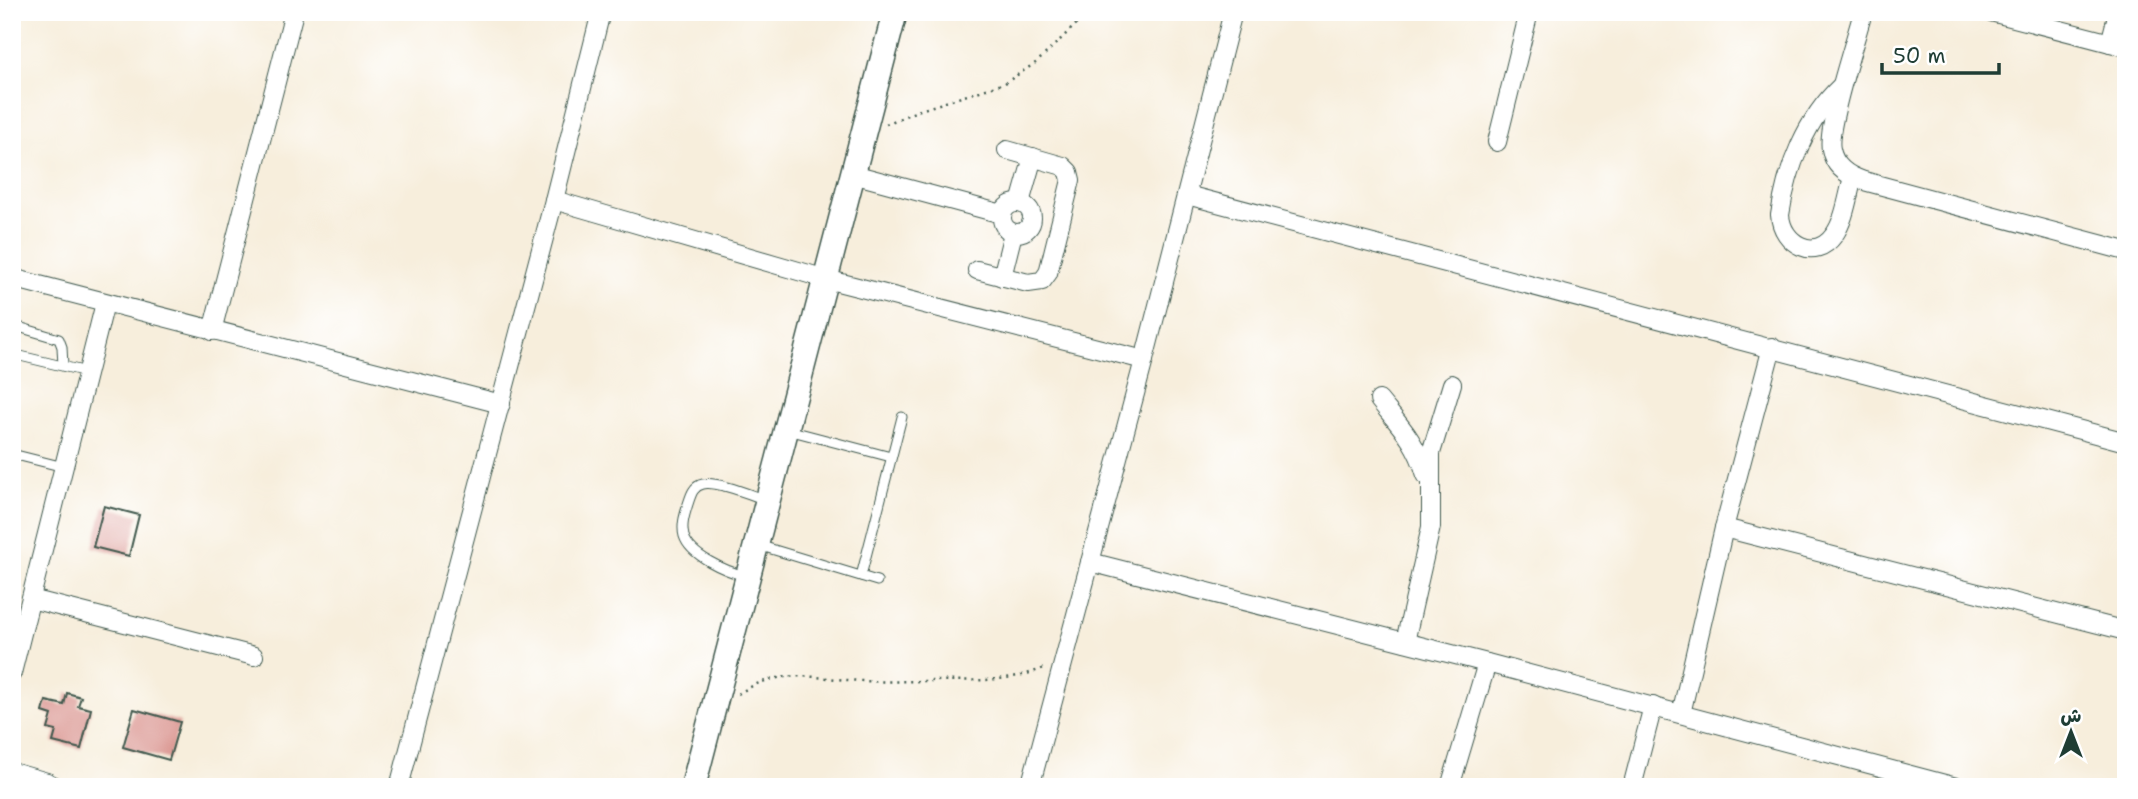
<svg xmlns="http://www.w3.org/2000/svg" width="2138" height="799" viewBox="0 0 2138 799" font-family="'Shantell Sans','Playpen Sans Arabic',sans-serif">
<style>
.building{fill:#dd9c97}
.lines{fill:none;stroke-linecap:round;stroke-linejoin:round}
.lane-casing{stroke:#3f584d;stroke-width:11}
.street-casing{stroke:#3f584d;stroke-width:20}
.secondary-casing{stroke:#3f584d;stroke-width:27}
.path{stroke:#3f584d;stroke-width:2.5;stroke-dasharray:2 5;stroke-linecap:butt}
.lane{stroke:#fff;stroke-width:9}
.street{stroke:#fff;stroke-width:18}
.secondary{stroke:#fff;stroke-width:24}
</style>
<rect width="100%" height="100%" fill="#fff"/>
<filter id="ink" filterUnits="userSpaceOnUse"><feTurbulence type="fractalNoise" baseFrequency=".0143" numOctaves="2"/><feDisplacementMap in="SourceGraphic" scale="14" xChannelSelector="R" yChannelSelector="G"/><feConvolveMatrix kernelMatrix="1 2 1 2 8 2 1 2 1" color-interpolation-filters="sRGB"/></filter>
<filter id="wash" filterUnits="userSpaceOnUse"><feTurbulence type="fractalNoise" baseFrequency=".00686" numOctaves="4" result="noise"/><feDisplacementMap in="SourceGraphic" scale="28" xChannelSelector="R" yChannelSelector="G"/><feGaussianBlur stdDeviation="1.57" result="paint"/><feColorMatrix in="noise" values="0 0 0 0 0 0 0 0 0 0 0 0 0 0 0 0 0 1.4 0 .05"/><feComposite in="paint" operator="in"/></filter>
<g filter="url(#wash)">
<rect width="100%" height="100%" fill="#f7eedc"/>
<g id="blocks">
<g class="building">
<path d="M104 506 139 515 129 556 93 547Z"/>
<path d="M67 693 81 697 78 706 91 709 81 749 53 742 56 731 48 729 52 715 43 712 46 701 64 705Z"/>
<path d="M134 709 180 722 169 760 123 747Z"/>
</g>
</g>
</g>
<g filter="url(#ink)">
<use href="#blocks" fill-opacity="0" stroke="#3f584d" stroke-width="2"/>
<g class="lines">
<defs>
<g id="lane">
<path d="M12 325 59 339 62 347 63 366"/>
<path d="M12 354 87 372"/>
<path d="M788 430 891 457"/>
<path d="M12 454 64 467"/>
<path d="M758 545 877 581"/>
<path d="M745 576C726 571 690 556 684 536 681 525 685 514 688 504 691 495 693 486 703 484 718 481 751 495 766 500"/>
<path d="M861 576 902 417"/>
</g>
<g id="street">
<path d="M1863 12C1856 39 1826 128 1831 149 1834 167 1848 176 1864 181L2126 251"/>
<path d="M1991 12 2126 47"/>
<path d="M2110 43 2118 12"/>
<path d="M1841 86C1806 119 1787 168 1780 215 1782 244 1815 262 1834 235 1845 220 1848 195 1853 177"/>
<path d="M1497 142 1529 12"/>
<path d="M853 174 1002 214"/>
<path d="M1187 195 2126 442"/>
<path d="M554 200 826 279 1144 360"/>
<circle cx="1017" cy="218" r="15"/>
<path d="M1020 203 1033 157"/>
<path d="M977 270 1028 283 1042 281 1048 273 1071 180 1069 172 1063 166 1007 150"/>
<path d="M1002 277 1013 233"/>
<path d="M12 278 501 404"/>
<path d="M212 331 294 12"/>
<path d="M1379 400C1400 426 1416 441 1426 475"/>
<path d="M1724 528 2126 631"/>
<path d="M1090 562 1487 663 1956 787"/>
<path d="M31 599 254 656"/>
<path d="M1405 642 1431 527V453L1452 384"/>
<path d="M12 673 105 303"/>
<path d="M1681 714 1724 528 1772 347"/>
<path d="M12 772 47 782 56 787"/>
<path d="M399 787 554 200 601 12"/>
<path d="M1030 787 1144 360 1233 12"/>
<path d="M1450 787 1487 663"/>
<path d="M1632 787 1653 706"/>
</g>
<path id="secondary" d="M693 787 895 12"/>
</defs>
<use href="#lane" class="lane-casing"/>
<use href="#street" class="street-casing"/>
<use href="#secondary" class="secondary-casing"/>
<g class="path">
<path d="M886 124 917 111 1005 83 1037 62 1089 12"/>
<path d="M738 694C782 666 815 679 863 681 886 682 909 681 933 681 970 680 1008 683 1044 668"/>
</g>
<use href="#lane" class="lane"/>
<use href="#street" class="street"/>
<use href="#secondary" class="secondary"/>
</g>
</g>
<rect width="2138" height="799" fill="none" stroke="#fff" stroke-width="42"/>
<g transform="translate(2071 732)" stroke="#ffffff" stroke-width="5" paint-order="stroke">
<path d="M0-5L12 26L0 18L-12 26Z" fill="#1f3d34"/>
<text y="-10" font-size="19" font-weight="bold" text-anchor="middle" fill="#1f3d34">ش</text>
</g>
<path d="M1882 63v10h117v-10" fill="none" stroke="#1f3d34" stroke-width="3.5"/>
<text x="1893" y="63" font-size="21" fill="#1f3d34" stroke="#ffffff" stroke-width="5" paint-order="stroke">50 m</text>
</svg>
